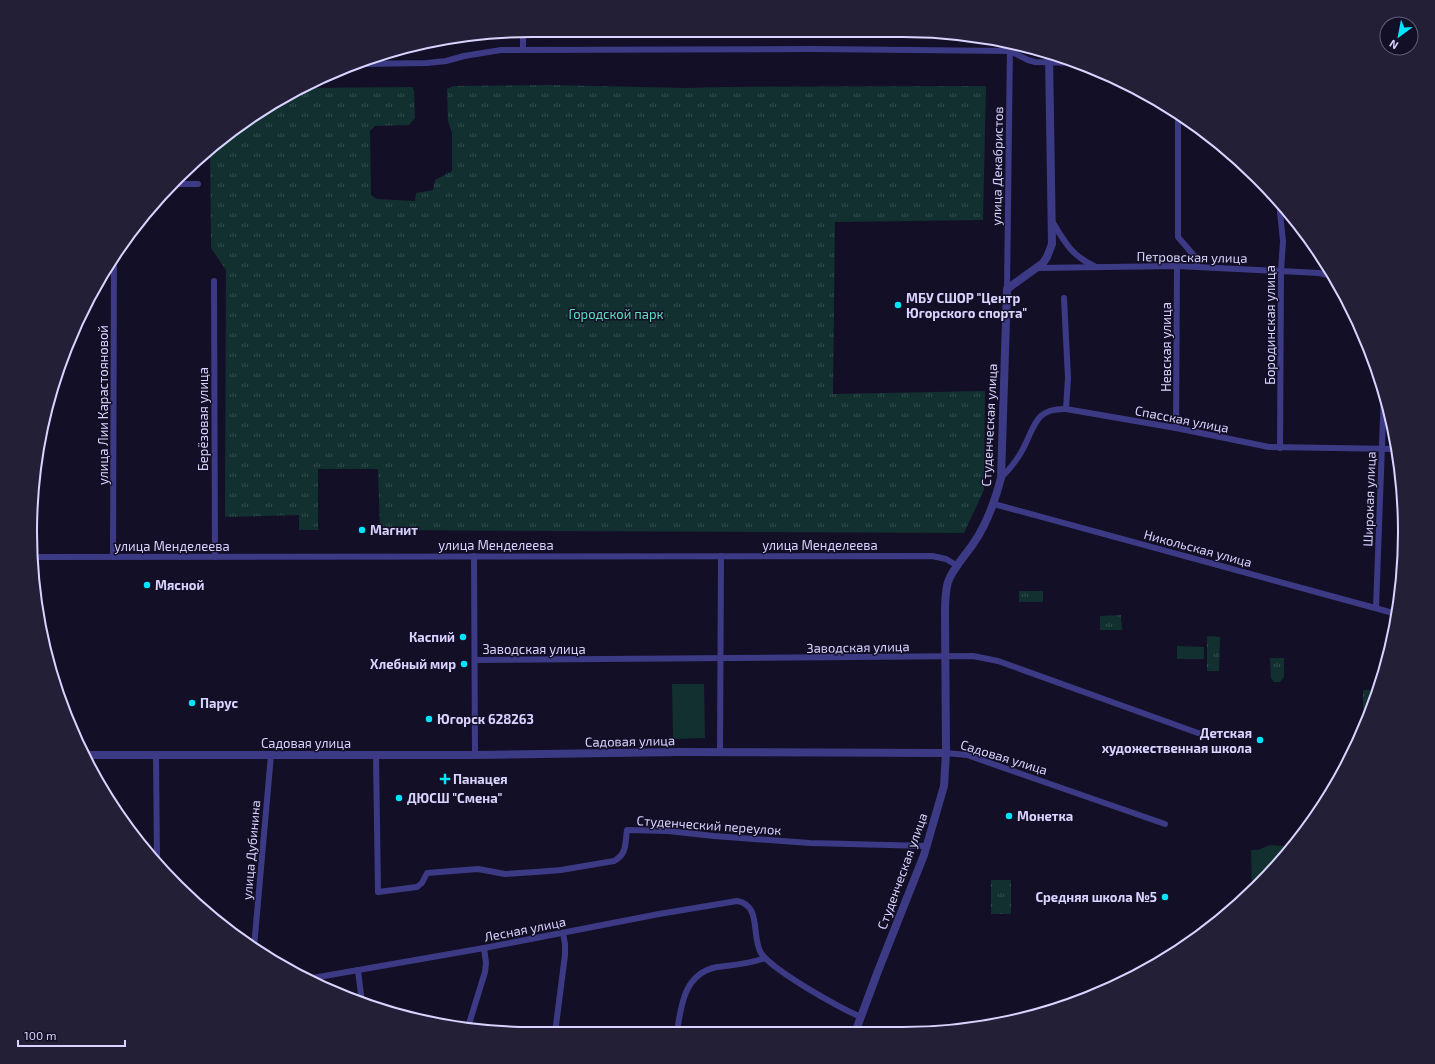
<svg xmlns="http://www.w3.org/2000/svg" width="1435" height="1064" viewBox="0 0 1435 1064" font-family="'Exo 2',sans-serif">
<style>
.grass{fill:url(#grass-tufts)}
.pitch{fill:#12302f}
.lines{fill:none;stroke-linecap:round;stroke-linejoin:round}
.minor{stroke:#3d3a85;stroke-width:6}
.tertiary{stroke:#3d3a85;stroke-width:8}
.poi-dot{fill:#00e5ff;stroke:#130f26;stroke-width:1.5}
.labels{text-anchor:middle;dominant-baseline:central;stroke-width:3;stroke-linejoin:round;paint-order:stroke}
.street-label{font-size:13px;fill:#d9d4ff;stroke:#130f26}
.poi-label{font-size:13px;font-weight:bold;fill:#d9d4ff;stroke:#130f26;text-anchor:start}
.park-label{font-size:13px;fill:#5fe0c0;stroke:#130f26}
.rim{fill:none;stroke:#d9d4ff;stroke-width:2}
</style>
<defs>
<pattern id="grass-tufts" width="24" height="20" patternUnits="userSpaceOnUse"><rect width="24" height="20" fill="#12302f"/><path d="M3 7l-1-3M5 7V3M7 7l1-3M15 17l-1-3M17 17v-4M19 17l1-3" fill="none" stroke="#344d4e"/></pattern>
</defs>
<rect width="100%" height="100%" fill="#130f26"/>
<g class="grass">
<path d="M549 85 686 88 724 87 986 86 983 220 835 222 833 394 985 391 984 490 964 533 380 530 378 469H318V530H299V515L225 517 226 270 211 248 210 152 281 97 303 88 412 87 414 90 415 118 409 125 375 126 370 131 371 195 377 199 415 201 416 193 433 190 435 180 452 171V133L448 121 447 89 453 86Z"/>
<rect x="1019" y="591" width="24" height="11"/>
<path d="M1121 615 1122 630H1100V616Z"/>
<path d="M1207 636 1220 637 1219 671H1207Z"/>
<path d="M1270 658H1284V677L1280 682H1274L1271 678Z"/>
<path d="M1363 690H1379L1369 715H1363Z"/>
<rect x="991" y="880" width="20" height="34"/>
</g>
<g class="pitch">
<path d="M1177 646 1204 647V659H1177Z"/>
<path d="M672 684H704L705 738 673 739Z"/>
<path d="M1270 845 1283 846 1290 850 1280 863 1252 890 1251 850H1258Z"/>
</g>
<g class="lines">
<g class="minor">
<path d="M523 31V50"/>
<path d="M1049 63 1058 56"/>
<path d="M362 64 427 63 446 61 464 56 501 50 813 49 1010 51 1028 60 1035 62 1079 63"/>
<path d="M1178 112V237L1197 259V266"/>
<path d="M171 184H198"/>
<path d="M1280 202V212L1283 241 1281 271 1280 448"/>
<path d="M1052 221C1065 243 1072 256 1096 267"/>
<path d="M1037 268 1177 266 1319 273 1332 276"/>
<path d="M214 281 215 557"/>
<path d="M1007 289 1010 43"/>
<path d="M1064 298 1068 378 1066 409"/>
<path d="M1176 428 1177 266"/>
<path d="M1001 478C1010 469 1017 460 1023 449 1035 426 1035 408 1066 409L1176 428 1269 447 1396 449"/>
<path d="M994 504 1397 614"/>
<path d="M474 556 475 755"/>
<path d="M32 557 932 556 946 559 958 566"/>
<path d="M113 557 114 253"/>
<path d="M1376 608 1384 391"/>
<path d="M475 660 973 656 998 661 1012 666 1198 733 1228 734"/>
<path d="M720 752 721 556"/>
<path d="M946 753 967 755 1165 824"/>
<path d="M156 754 157 862"/>
<path d="M376 755 378 892 417 887 422 883 427 873 478 869 505 874 536 872 561 870 614 861C627 854 625 844 627 830L668 831 714 836 810 843 927 846"/>
<path d="M254 947 271 755"/>
<path d="M358 970 362 1003"/>
<path d="M307 979 484 948 659 914 737 901C762 905 751 937 761 953 773 971 840 1008 861 1017"/>
<path d="M468 1027 485 972 486 963 484 948"/>
<path d="M677 1032C681 1004 685 973 717 967 734 965 749 964 765 958"/>
<path d="M555 1033 565 955V944L563 933"/>
</g>
<g class="tertiary">
<path d="M84 755H475L679 752 946 753"/>
<path d="M856 1030 878 971 924 855 944 786 946 753 945 613C945 603 945 592 948 582 953 568 965 556 973 544 987 524 995 501 1001 478L1007 289 1043 263 1047 257 1052 244 1049 53"/>
</g>
</g>
<g class="poi-dot">
<circle cx="898" cy="305" r="4"/>
<circle cx="362" cy="530" r="4"/>
<circle cx="147" cy="585" r="4"/>
<circle cx="463" cy="637" r="4"/>
<circle cx="464" cy="664" r="4"/>
<circle cx="192" cy="703" r="4"/>
<circle cx="429" cy="719" r="4"/>
<circle cx="1260" cy="740" r="4"/>
<path d="M443 773h4v4h4v4h-4v4h-4v-4h-4v-4h4z"/>
<circle cx="399" cy="798" r="4"/>
<circle cx="1009" cy="816" r="4"/>
<circle cx="1165" cy="897" r="4"/>
</g>
<g class="labels">
<g class="street-label">
<text transform="translate(997 166) rotate(-89)">улица Декабристов</text>
<text transform="translate(1192 257) rotate(1)">Петровская улица</text>
<text transform="translate(1270 325) rotate(-90)">Бородинская улица</text>
<text transform="translate(1166 347) rotate(-90)">Невская улица</text>
<text transform="translate(103 405) rotate(-90)">улица Лии Карастояновой</text>
<text transform="translate(203 419) rotate(-90)">Берёзовая улица</text>
<text transform="translate(1182 419) rotate(11)">Спасская улица</text>
<text transform="translate(989 425) rotate(-87)">Студенческая улица</text>
<text transform="translate(1369 499) rotate(-88)">Широкая улица</text>
<text x="496" y="545">улица Менделеева</text>
<text x="820" y="545">улица Менделеева</text>
<text x="172" y="546">улица Менделеева</text>
<text transform="translate(1198 548) rotate(15)">Никольская улица</text>
<text transform="translate(858 647) rotate(-1)">Заводская улица</text>
<text x="534" y="649">Заводская улица</text>
<text transform="translate(630 741) rotate(-1)">Садовая улица</text>
<text x="306" y="743">Садовая улица</text>
<text transform="translate(1004 757) rotate(17)">Садовая улица</text>
<text transform="translate(709 825) rotate(4)">Студенческий переулок</text>
<text transform="translate(251 850) rotate(-85)">улица Дубинина</text>
<text transform="translate(902 871) rotate(-70)">Студенческая улица</text>
<text transform="translate(525 929) rotate(-11)">Лесная улица</text>
</g>
<g class="poi-label">
<text x="906" y="298">МБУ СШОР "Центр<tspan x="906" dy="15">Югорского спорта"</tspan></text>
<text x="370" y="530">Магнит</text>
<text x="155" y="585">Мясной</text>
<text x="455" y="637" text-anchor="end">Каспий</text>
<text x="456" y="664" text-anchor="end">Хлебный мир</text>
<text x="200" y="703">Парус</text>
<text x="437" y="719">Югорск 628263</text>
<text x="1252" y="733" text-anchor="end">Детская<tspan x="1252" dy="15">художественная школа</tspan></text>
<text x="453" y="779">Панацея</text>
<text x="407" y="798">ДЮСШ "Смена"</text>
<text x="1017" y="816">Монетка</text>
<text x="1157" y="897" text-anchor="end">Средняя школа №5</text>
</g>
<g class="park-label">
<text x="616" y="314">Городской парк</text>
</g>
</g>
<path d="M0 0H1435V1064H0ZM532 37H903A495 495 0 0 1 1398 532V532A495 495 0 0 1 903 1027H532A495 495 0 0 1 37 532V532A495 495 0 0 1 532 37Z" fill="#231f37" fill-rule="evenodd"/>
<path class="rim" d="M532 37H903A495 495 0 0 1 1398 532V532A495 495 0 0 1 903 1027H532A495 495 0 0 1 37 532V532A495 495 0 0 1 532 37Z"/>
<g transform="translate(1399 36) rotate(212)"><circle r="19" fill="#130f26" stroke="#625e7d"/>
<path d="M0-3L7 15L0 10L-7 15Z" fill="#00e5ff"/>
<text y="-6" font-size="11" font-weight="bold" text-anchor="middle" fill="#d9d4ff">N</text>
</g>
<path d="M18 1040v6h107v-6" fill="none" stroke="#d9d4ff" stroke-width="2"/>
<text x="24" y="1040" font-size="12" fill="#d9d4ff" stroke="#130f26" stroke-width="3" paint-order="stroke">100 m</text>
</svg>
